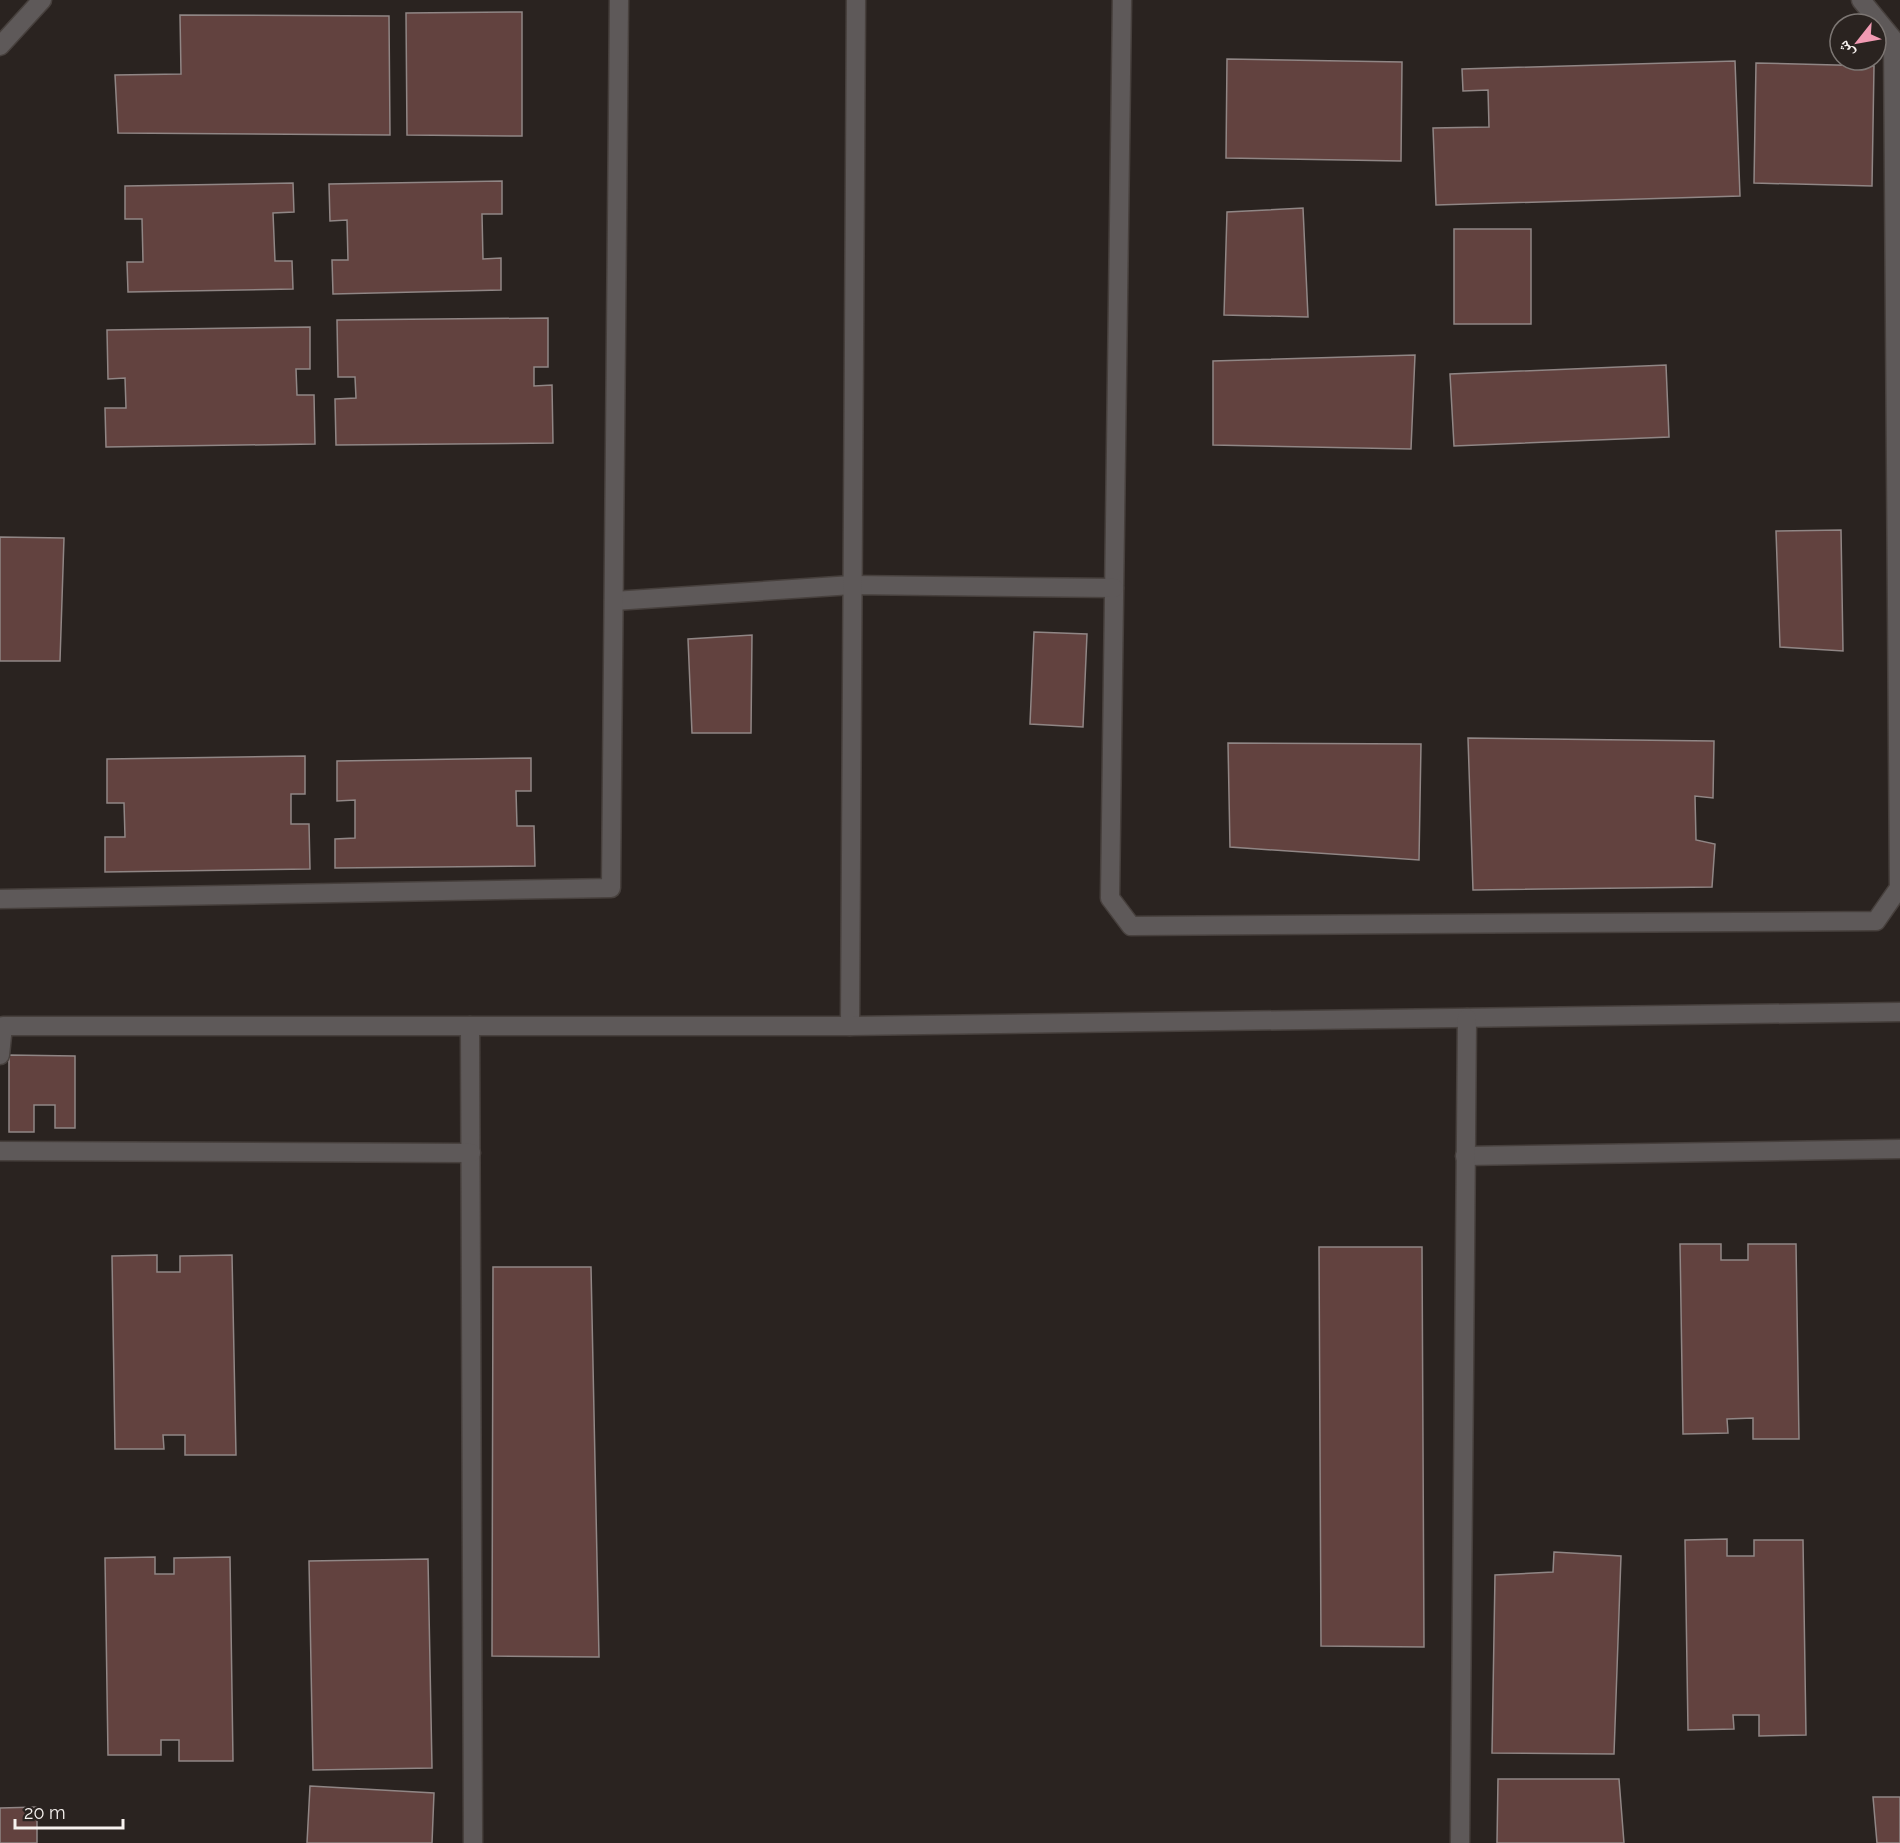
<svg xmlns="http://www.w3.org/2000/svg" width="1900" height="1843" viewBox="0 0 1900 1843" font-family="Raleway,'Noto Naskh Arabic',sans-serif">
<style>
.building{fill:#62423f;stroke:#908685;stroke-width:1.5}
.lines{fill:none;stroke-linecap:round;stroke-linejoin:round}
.minor-casing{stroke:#47403d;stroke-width:21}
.minor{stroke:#5e5959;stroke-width:18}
</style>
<rect width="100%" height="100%" fill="#2a2320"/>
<g class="building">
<path d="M522 12V136L407 135 406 13Z"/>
<path d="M180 15 389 16 390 135 118 133 115 75 181 74Z"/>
<path d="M1227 59 1402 62 1401 161 1226 158Z"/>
<path d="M1735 61 1740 196 1436 205 1433 128 1489 127 1488 90 1463 91 1462 69Z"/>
<path d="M1756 63 1874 66 1872 186 1754 183Z"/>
<path d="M502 181V214H482L483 259 501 258V290L333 294 332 260H348L347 220 330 221 329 184Z"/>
<path d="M293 183 294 212 273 213 275 261H292L293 289 128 292 127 262H143L142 219H125V186Z"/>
<path d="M1303 208 1308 317 1224 315 1227 212Z"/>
<rect x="1454" y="229" width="77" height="95"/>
<path d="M548 318V367H534V386L552 385 553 443 336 445 335 399 356 398 355 377H338L337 320Z"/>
<path d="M310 327V369H296L297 395H314L315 444 106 447 105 408H126L125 378 108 379 107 330Z"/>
<path d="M1415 355 1411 449 1213 445V361Z"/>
<path d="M1666 365 1669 437 1454 446 1450 374Z"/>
<path d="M1841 530 1843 651 1780 647 1776 531Z"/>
<path d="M0 537 64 538 60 661H0Z"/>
<path d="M1034 632 1087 634 1083 727 1030 724Z"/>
<path d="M752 635 751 733H692L688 639Z"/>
<path d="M1468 738 1714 741 1713 798 1695 796 1696 840 1715 844 1712 887 1473 890Z"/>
<path d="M1228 743 1421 744 1419 860 1230 847Z"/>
<path d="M305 756V794H291V824H309L310 869 105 872V837H125L124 803H107V759Z"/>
<path d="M531 758V791H516L517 826H534L535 866 335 868V839L355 838V800L337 801V761Z"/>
<path d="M9 1055 75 1056V1128H55V1105H34V1132H9Z"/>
<path d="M1680 1244H1721V1260H1748V1244H1796L1799 1439H1753V1418L1727 1419 1728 1433 1683 1434Z"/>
<path d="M1319 1247H1422L1424 1647 1321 1646Z"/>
<path d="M157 1255V1272H180V1256L232 1255 236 1455H185V1435H163L164 1449H115L112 1256Z"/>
<path d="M493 1267H591L599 1657 492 1656Z"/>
<path d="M1727 1539V1556H1754V1540H1803L1806 1735 1759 1736V1715H1733L1734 1729 1688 1730 1685 1540Z"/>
<path d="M1554 1552 1621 1556 1614 1754 1492 1753 1495 1575 1553 1572Z"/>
<path d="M155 1557V1574H174V1558L230 1557 233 1761H179V1740H161V1755H108L105 1558Z"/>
<path d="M428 1559 432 1768 313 1770 309 1561Z"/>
<path d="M1498 1779H1619L1624 1843H1497Z"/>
<path d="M310 1786 434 1793 432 1843H307Z"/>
<path d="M1873 1797H1900V1843H1877Z"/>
<path d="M37 1807V1843H0V1808Z"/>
</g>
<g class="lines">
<defs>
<g id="minor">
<path d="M1122 0 1110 898 1131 926 1876 921 1899 888 1893 39 1861 0"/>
<path d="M0 46 42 0"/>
<path d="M614 601 852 585 1114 588"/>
<path d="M0 899 611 888 619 0"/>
<path d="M470 1026 473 1843"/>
<path d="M850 1026 856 0"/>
<path d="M0 1055 3 1026H850L1900 1012"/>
<path d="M0 1151 471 1153"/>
<path d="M1465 1156 1900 1149"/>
<path d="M1460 1843 1467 1018"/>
</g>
</defs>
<use href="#minor" class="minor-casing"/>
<use href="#minor" class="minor"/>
</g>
<g transform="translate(1858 42) rotate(239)"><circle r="28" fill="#2a2320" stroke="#7c7673" stroke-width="1.5"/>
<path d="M0-4.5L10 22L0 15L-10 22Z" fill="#f19ab3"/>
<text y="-9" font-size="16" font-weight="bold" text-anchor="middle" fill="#f7f2ef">ش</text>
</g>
<path d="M15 1819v9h108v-9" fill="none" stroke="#f7f2ef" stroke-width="3"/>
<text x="24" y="1819" font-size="18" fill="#f7f2ef" stroke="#2a2320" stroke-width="4.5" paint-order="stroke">20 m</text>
</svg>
